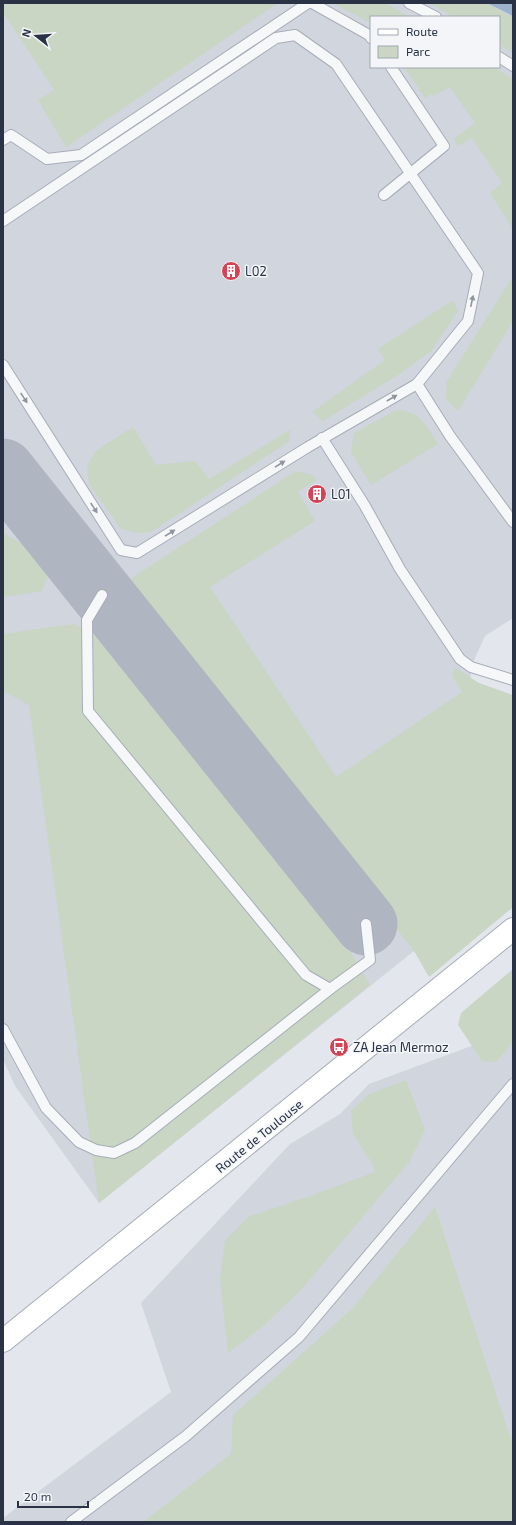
<svg xmlns="http://www.w3.org/2000/svg" width="516" height="1525" viewBox="0 0 516 1525" font-family="'Exo 2',sans-serif">
<style>
.built{fill:#d1d5de;fill-rule:evenodd}
.green{fill:#c8d6c3}
.water{fill:#9cb3cd}
.lines{fill:none;stroke-linecap:round;stroke-linejoin:round}
.taxiway{stroke:#afb6c1;stroke-width:63}
.service-casing{stroke:#a7adb7;stroke-width:12}
.secondary-casing{stroke:#a7adb7;stroke-width:24}
.service{stroke:#f6f7f9;stroke-width:10}
.secondary{stroke:#fff;stroke-width:22}
.oneway{fill:#90959f}
.labels{text-anchor:middle;dominant-baseline:central;stroke-width:3;stroke-linejoin:round;paint-order:stroke}
.poi-label{font-size:13px;fill:#293345;stroke:#f3f5f9;text-anchor:start}
.street-label{font-size:13px;fill:#293345;stroke:#f3f5f9}
</style>
<rect width="100%" height="100%" fill="#e3e6ec"/>
<g class="built">
<path d="M3 3H513V618L485 636 471 667 470 705 414 951 99 1203 15 1086 3 1059ZM371 17H499V67H371Z"/>
<path d="M513 1029V1522H3V1518L171 1392 141 1303 290 1144 340 1114 369 1084 509 1032Z"/>
</g>
<g class="green">
<path d="M3 3H278L66 147 38 100 54 90 3 12Z"/>
<path d="M332 3H386L409 17H371V23Z"/>
<path d="M430 3H487L513 17V53L499 45V17H453Z"/>
<path d="M404 67H493L513 79V229L490 193 502 183 472 138 458 146 454 139 475 123 450 87 433 96 431 94 425 98Z"/>
<path d="M513 276V321L458 411 446 399 447 381Z"/>
<path d="M453 300 458 311 431 351 398 375 323 421 312 412 385 360 378 349Z"/>
<path d="M396 410C421 411 425 425 438 444L371 485 351 452 354 433Z"/>
<path d="M133 427 156 465 195 461 209 479 290 430V441L151 532 137 533 120 528 89 484 87 465 97 450Z"/>
<path d="M296 471 312 475 317 480 298 492 315 521 210 587 336 777 462 692 452 675 456 668 479 683 513 695V907L429 977 414 951 124 583Z"/>
<path d="M3 533 26 546 49 572 42 591 3 597Z"/>
<path d="M73 624 98 634 332 921 370 985 99 1203 29 705 3 691V634Z"/>
<path d="M513 969V1042L496 1062 482 1061 458 1025 461 1013Z"/>
<path d="M406 1080 425 1130 409 1162 301 1290 261 1328 228 1353 220 1279 225 1240 250 1216 310 1196 375 1172 373 1165 353 1134 351 1111 369 1094Z"/>
<path d="M435 1207 513 1446V1522H143L231 1454 233 1415 352 1309Z"/>
</g>
<path class="water" d="M487 3H513V17L511 15Z"/>
<g class="lines">
<path class="taxiway" d="M3 470 366 924"/>
<defs>
<g id="service">
<path d="M312 3 369 35 371 38"/>
<path d="M409 3 436 17"/>
<path d="M499 57 513 66"/>
<path d="M3 140 11 135 47 159 81 155 308 3"/>
<path d="M384 195 444 146 391 67"/>
<path d="M3 221 276 38 295 35 336 64 478 273 468 321 417 384 308 447 137 553 121 550 3 365"/>
<path d="M417 384 450 436 513 522"/>
<path d="M322 438 365 506 400 569 460 659 471 667 513 680"/>
<path d="M102 595 87 620 88 711 306 975 330 989 370 960 366 924"/>
<path d="M3 1029 46 1108 79 1142 96 1150 114 1153 135 1143 330 989"/>
<path d="M71 1522 186 1436 299 1337 513 1084"/>
</g>
<path id="secondary" d="M3 1341 513 929"/>
</defs>
<use href="#service" class="service-casing"/>
<use href="#secondary" class="secondary-casing"/>
<use href="#service" class="service"/>
<use href="#secondary" class="secondary"/>
</g>
<defs><path id="oneway-solid" d="M-6-.8H1V-3.2L6.5 0L1 3.2V.8H-6Z"/></defs>
<g class="oneway">
<use href="#oneway-solid" transform="translate(472 301) rotate(-78)"/>
<use href="#oneway-solid" transform="translate(24 398) rotate(57)"/>
<use href="#oneway-solid" transform="translate(392 398) rotate(-30)"/>
<use href="#oneway-solid" transform="translate(280 464) rotate(-32)"/>
<use href="#oneway-solid" transform="translate(94 508) rotate(57)"/>
<use href="#oneway-solid" transform="translate(170 533) rotate(-32)"/>
</g>
<defs>
<symbol id="building-disc" viewBox="-11 -11 22 22"><circle r="9.5" fill="#d54356" stroke="#f3f5f9"/><path d="M-4-6H4V6H1V3H-1V6H-4ZM-2.5-4.3h1.7v1.8h-1.7ZM.8-4.3h1.7v1.8H.8ZM-2.5-1h1.7V.8h-1.7ZM.8-1h1.7V.8H.8Z" fill="#fff"/></symbol>
<symbol id="bus-disc" viewBox="-11 -11 22 22"><circle r="9.5" fill="#d54356" stroke="#f3f5f9"/><path d="M-5-6H5V4H4V6H2V4H-2V6H-4V4H-5ZM-3.5-4V0h7V-4ZM-3.5 1.2v1.5H-2V1.2ZM2 1.2v1.5H3.5V1.2Z" fill="#fff"/></symbol>
</defs>
<g fill-rule="evenodd">
<use href="#building-disc" x="220" y="260" width="22" height="22"/>
<use href="#building-disc" x="306" y="483" width="22" height="22"/>
<use href="#bus-disc" x="328" y="1036" width="22" height="22"/>
</g>
<g class="labels">
<g class="poi-label">
<text x="245" y="271">L02</text>
<text x="331" y="494">L01</text>
<text x="353" y="1047">ZA Jean Mermoz</text>
</g>
<g class="street-label">
<text transform="translate(259 1136) rotate(-39)">Route de Toulouse</text>
</g>
</g>
<rect width="516" height="1525" fill="none" stroke="#293345" stroke-width="8"/>
<rect x="370" y="16" width="130" height="52" fill="#f3f5f9" stroke="#a2a7b1"/>
<rect x="378" y="29" width="20" height="6" fill="#ffffff" stroke="#a2a7b1"/>
<text x="406" y="36" font-size="12" fill="#293345">Route</text>
<rect x="378" y="46" width="20" height="12" fill="#c8d6c3" stroke="#a2a7b1"/>
<text x="406" y="56" font-size="12" fill="#293345">Parc</text>
<g transform="translate(36 36) rotate(287)" stroke="#f3f5f9" stroke-width="3" paint-order="stroke">
<path d="M0-3L7 15L0 10L-7 15Z" fill="#293345"/>
<text y="-6" font-size="11" font-weight="bold" text-anchor="middle" fill="#293345">N</text>
</g>
<path d="M18 1501v6h70v-6" fill="none" stroke="#293345" stroke-width="2"/>
<text x="24" y="1501" font-size="12" fill="#293345" stroke="#f3f5f9" stroke-width="3" paint-order="stroke">20 m</text>
</svg>
